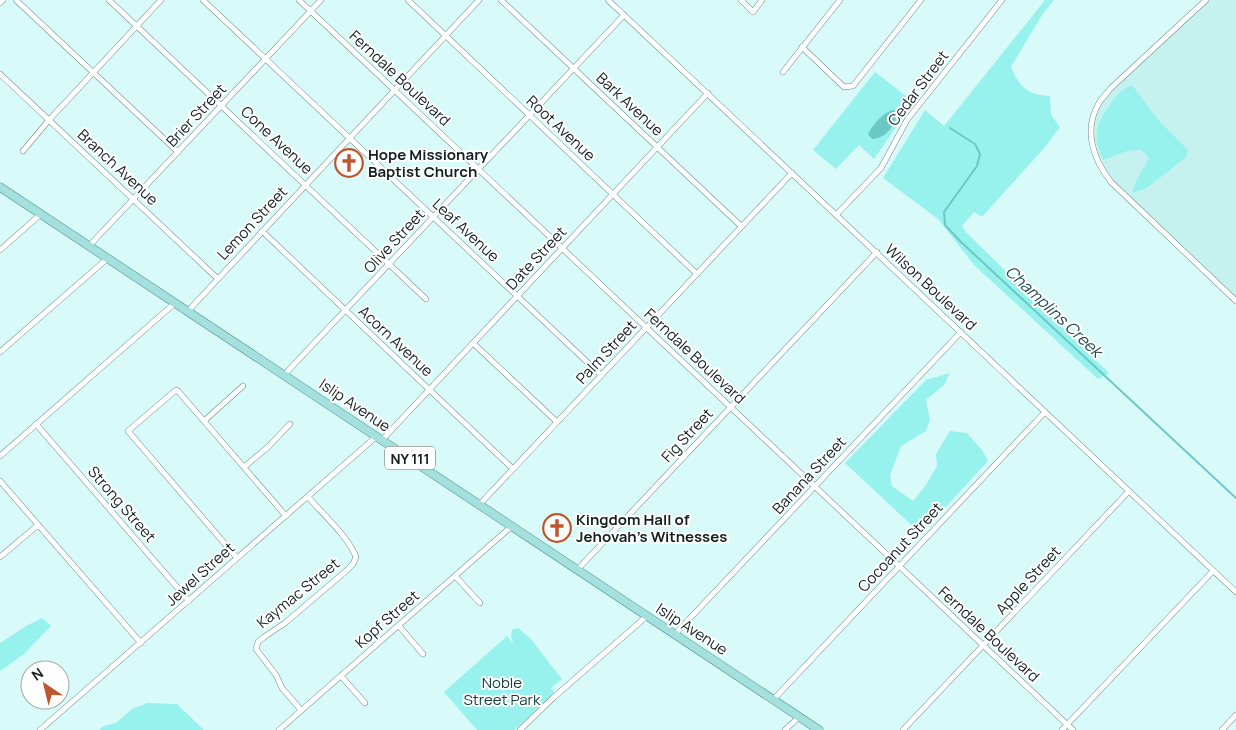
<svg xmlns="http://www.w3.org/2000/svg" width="1236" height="730" viewBox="0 0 1236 730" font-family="Manrope,sans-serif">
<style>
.built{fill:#c5f2ef}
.green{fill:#97f2ed}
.water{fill:#6bc8c4}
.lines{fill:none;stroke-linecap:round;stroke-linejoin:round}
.stream{stroke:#6bc8c4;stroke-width:2}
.street-casing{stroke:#6a8a88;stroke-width:6}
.primary-casing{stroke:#4a8f8c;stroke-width:9}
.street{stroke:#fff;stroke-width:5}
.primary{stroke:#a4e0dd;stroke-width:8}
.labels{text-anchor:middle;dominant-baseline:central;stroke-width:4;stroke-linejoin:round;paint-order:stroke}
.shield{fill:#fff;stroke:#5a6362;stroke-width:1}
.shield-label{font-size:14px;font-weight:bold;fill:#13201f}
.street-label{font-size:15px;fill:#13201f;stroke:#fff}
.poi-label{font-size:15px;font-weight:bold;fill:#13201f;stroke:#fff;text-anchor:start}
.park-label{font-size:15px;fill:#103d3b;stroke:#fff}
.water-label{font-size:16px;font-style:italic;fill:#224d4b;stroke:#fff}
</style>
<rect width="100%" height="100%" fill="#d8fbf9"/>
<path class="built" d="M1206 0H1236V301L1102 170 1091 132 1099 103Z"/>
<g class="green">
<path d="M1045 0H1054L1042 15 1011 67C1020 88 1028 95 1050 96L1051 115 1060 127 1045 147 982 217 974 212 962 226 966 232 1109 373 1098 379 974 265 938 219 883 178 925 110 944 126Z"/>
<path d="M875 72 911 100 912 104 874 159 859 145 836 169 813 150Z"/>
<path d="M1132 85 1159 121 1188 150 1186 157 1165 174 1145 189 1132 193 1136 181 1149 158 1141 150 1127 151 1103 160C1094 137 1094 127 1109 106 1117 95 1119 91 1132 85Z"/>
<path d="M950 373 944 385 926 400 930 420 926 431 901 446 890 475 892 486 913 501 926 485 937 466 936 454 950 431 967 433 982 450 988 461 921 534 845 463 926 380Z"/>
<path d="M42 618 51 626 24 654 0 671V643L26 626Z"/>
<path d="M518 628 530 638 562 679 551 688 555 693 514 730H477L444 692 507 636 513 643 511 635 512 630Z"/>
<path d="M147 703 177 704 204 730H99L104 726 116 723 132 709Z"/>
</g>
<path class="water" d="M892 110 898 111C895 125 887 138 872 139L868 134C874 123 881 115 892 110Z"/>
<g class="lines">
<g class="stream">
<path d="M896 113 902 105"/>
<path d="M950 128 975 144 980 154 977 166 944 212 945 225 961 242 1236 498"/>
</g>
<defs>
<g id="street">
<path d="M16 0 178 152"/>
<path d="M109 0 426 299"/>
<path d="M203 0 601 375"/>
<path d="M299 0 1073 730"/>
<path d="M408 0 697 274"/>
<path d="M501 0 741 226"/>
<path d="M608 0 1236 592"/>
<path d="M741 0 753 12 762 0"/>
<path d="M1206 0 1111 88C1107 93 1102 98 1099 103 1083 130 1093 159 1111 182L1236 301"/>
<path d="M0 3 3 0"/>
<path d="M802 47 844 87 853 86 921 0"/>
<path d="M783 72 840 0"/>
<path d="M0 74 217 278"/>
<path d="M23 151 49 120 161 0"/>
<path d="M836 215 881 168 907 120 1002 0"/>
<path d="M262 231 513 469"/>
<path d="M89 246 321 0"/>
<path d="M0 250 41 214"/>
<path d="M188 311 479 0"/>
<path d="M473 343 557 422"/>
<path d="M0 352 108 258"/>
<path d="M284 375 624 15"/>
<path d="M204 421 243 386"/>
<path d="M36 424 189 601"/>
<path d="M382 440 708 93"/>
<path d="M0 456 175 303"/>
<path d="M244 467 268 447 290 424"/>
<path d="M0 481 141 643"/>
<path d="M479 505 792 173"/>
<path d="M0 557 38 525"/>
<path d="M237 558 128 431 176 390 178 391 286 516"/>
<path d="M578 569 877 252"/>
<path d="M455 576 480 603"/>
<path d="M399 626 423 654"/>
<path d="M675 634 961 332"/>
<path d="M341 676 365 703"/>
<path d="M773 700 1045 412"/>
<path d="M301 710 282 688 276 675 256 649 258 642 264 637 285 623 346 571 353 564 356 557C350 539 321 512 308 497"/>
<path d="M40 730 377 436"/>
<path d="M279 730 512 526"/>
<path d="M520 730 553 698 647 616"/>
<path d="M785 730 799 717"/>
<path d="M903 730 1129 491"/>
<path d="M1062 730 1213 571"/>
<path d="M1222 730 1236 715"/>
</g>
<path id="primary" d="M0 187 819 730"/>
</defs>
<use href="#street" class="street-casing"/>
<use href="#primary" class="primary-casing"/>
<use href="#street" class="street"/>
<use href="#primary" class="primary"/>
</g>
<defs>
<symbol id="church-ring" viewBox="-11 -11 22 22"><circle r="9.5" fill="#fff" stroke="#bd562c" stroke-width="1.5"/><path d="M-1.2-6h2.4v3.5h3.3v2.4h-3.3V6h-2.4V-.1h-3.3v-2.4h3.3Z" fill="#bd562c"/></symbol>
</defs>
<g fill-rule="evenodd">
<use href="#church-ring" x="333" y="147" width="32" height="32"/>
<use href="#church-ring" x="541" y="512" width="32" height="32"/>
</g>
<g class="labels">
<rect class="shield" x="385" y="446.5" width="50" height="23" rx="4"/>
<g class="shield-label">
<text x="410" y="458">NY 111</text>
</g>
<g class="street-label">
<text transform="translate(400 78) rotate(43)">Ferndale Boulevard</text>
<text transform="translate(918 88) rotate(-53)">Cedar Street</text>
<text transform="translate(630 104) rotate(43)">Bark Avenue</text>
<text transform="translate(196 115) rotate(-47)">Brier Street</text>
<text transform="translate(561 128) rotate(43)">Root Avenue</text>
<text transform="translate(277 140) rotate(43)">Cone Avenue</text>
<text transform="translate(118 167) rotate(43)">Branch Avenue</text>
<text transform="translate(252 223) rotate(-47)">Lemon Street</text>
<text transform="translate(466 230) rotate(43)">Leaf Avenue</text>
<text transform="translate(394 241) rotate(-47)">Olive Street</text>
<text transform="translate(536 258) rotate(-47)">Date Street</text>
<text transform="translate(931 287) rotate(43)">Wilson Boulevard</text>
<text transform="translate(396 341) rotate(43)">Acorn Avenue</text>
<text transform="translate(606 352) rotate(-47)">Palm Street</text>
<text transform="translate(695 356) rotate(43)">Ferndale Boulevard</text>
<text transform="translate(355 405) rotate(34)">Islip Avenue</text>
<text transform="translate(687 435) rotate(-47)">Fig Street</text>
<text transform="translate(809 475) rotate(-47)">Banana Street</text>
<text transform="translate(122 504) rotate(49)">Strong Street</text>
<text transform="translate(900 547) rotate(-47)">Cocoanut Street</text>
<text transform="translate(200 574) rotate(-42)">Jewel Street</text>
<text transform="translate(1028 580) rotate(-47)">Apple Street</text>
<text transform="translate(298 593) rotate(-39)">Kaymac Street</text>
<text transform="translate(387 619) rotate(-41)">Kopf Street</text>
<text transform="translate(692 629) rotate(33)">Islip Avenue</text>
<text transform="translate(989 634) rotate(43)">Ferndale Boulevard</text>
</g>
<g class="poi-label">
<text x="368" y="154">Hope Missionary<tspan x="368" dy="17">Baptist Church</tspan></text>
<text x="576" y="519">Kingdom Hall of<tspan x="576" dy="17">Jehovah’s Witnesses</tspan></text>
</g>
<g class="park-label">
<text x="502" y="682">Noble<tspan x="502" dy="17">Street Park</tspan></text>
</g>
<g class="water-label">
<text transform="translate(1054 311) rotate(43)">Champlins Creek</text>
</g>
</g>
<g transform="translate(45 685) rotate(325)"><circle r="24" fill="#ffffff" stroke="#a1a6a5"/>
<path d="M0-4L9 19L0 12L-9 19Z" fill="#bd562c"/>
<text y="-8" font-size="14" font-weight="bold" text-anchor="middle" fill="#13201f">N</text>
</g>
</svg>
